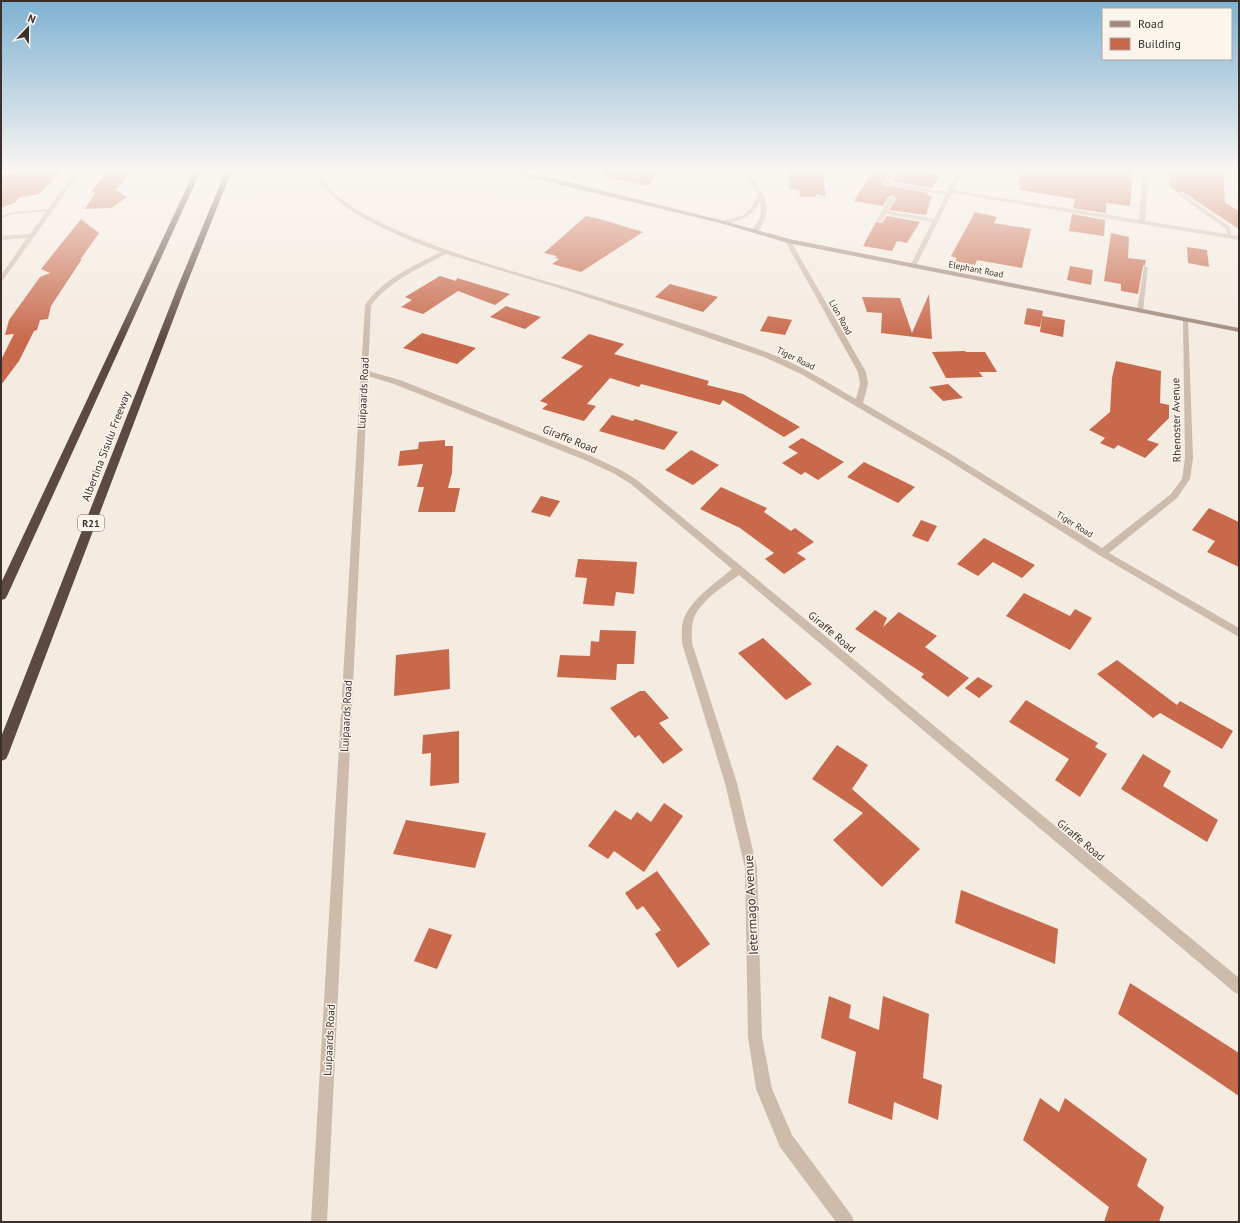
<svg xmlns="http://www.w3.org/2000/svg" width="1240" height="1223" viewBox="0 0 1240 1223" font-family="'PT Sans',sans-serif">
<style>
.building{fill:#c8694b}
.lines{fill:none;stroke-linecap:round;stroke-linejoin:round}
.lane{fill:#cdbbac;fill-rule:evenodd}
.street{fill:#cdbbac;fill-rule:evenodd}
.secondary{fill:#a18a7d;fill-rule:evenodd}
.highway{fill:#5c4a42;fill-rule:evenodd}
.labels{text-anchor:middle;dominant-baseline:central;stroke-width:3;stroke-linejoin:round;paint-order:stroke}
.far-street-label{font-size:9px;fill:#3b302b;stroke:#fbf5ee}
.shield{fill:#fbf5ee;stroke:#756b66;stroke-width:1}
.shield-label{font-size:10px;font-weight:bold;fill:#3b302b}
.street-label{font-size:11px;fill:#3b302b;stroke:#fbf5ee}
.near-street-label{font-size:13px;fill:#3b302b;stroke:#fbf5ee}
</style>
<rect width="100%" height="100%" fill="#f4ebe1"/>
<g class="building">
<path d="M64 170 39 194 18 198 16 202 1 208V175L22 171Z"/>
<path d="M133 170 116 190 127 197 111 208 85 209 95 193 91 191 109 171Z"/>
<path d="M604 170H660L648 186 604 177Z"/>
<path d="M788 170H822L826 196 816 194V197H800L799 190 790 189Z"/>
<path d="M873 170H890L883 183 884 185 928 193 927 195 932 196 926 215 889 210 896 199 893 195 888 197 883 206 854 201Z"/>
<path d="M896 170H911L941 175 932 188 892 181 897 173Z"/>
<path d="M1019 170H1133L1130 206 1106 203V213L1073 208 1075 199 1019 190 1021 185H1018Z"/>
<path d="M1169 170H1223L1225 203 1239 211V229L1183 192H1178L1169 186Z"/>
<path d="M975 212 997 217 994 223 1031 229 1022 268 977 260 975 265 955 261 957 258 951 256Z"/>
<path d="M1072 214 1105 220 1104 236 1069 231Z"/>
<path d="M586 216 603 220 643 232 581 272 552 264 559 259 555 258 557 256 544 253Z"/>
<path d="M887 216 920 222 907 243 897 241 892 251 863 246 876 222 882 223Z"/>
<path d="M81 219 99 233 80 260 82 259 51 306 48 319 40 320 37 330 34 331 19 361 1 385V360L14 334 5 335 9 320 40 277 50 273 41 269Z"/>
<path d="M1111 233 1129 237 1128 258 1146 260 1145 265 1143 266 1138 294 1121 291V284L1104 281Z"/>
<path d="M1187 247 1207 250 1209 267 1188 263Z"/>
<path d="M1070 266 1093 270 1091 285 1067 280Z"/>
<path d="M440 276 456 281 457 278 510 294 495 305 458 291 423 314 401 307 412 300 405 297Z"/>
<path d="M670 284 718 297 703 312 655 297Z"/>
<path d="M929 294 932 339 881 333 882 313 867 312 862 297 900 298 912 333Z"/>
<path d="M506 306 541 317 525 329 490 317Z"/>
<path d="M1027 308 1043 311 1040 327 1024 324Z"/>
<path d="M768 316 792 320 785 335 760 331Z"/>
<path d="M1042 316 1065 320 1063 337 1040 332Z"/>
<path d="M422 333 476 348 457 364 403 348Z"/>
<path d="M589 334 624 344 614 354 709 381 707 385 743 394 800 427 784 437 723 400 720 405 641 384 639 387 610 378 587 404 596 406 584 421 542 409 548 404 540 401 583 366 561 358Z"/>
<path d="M965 351 966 352H985L997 372H979L983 377 946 378 932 352Z"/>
<path d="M1116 361 1161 371 1160 403 1169 405V418L1147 440 1159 444 1145 458 1118 445 1114 449 1100 443 1105 438 1089 430 1110 412 1112 378Z"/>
<path d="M948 384 963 398 943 401 929 387Z"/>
<path d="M612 415 633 421 635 419 678 432 664 450 599 431Z"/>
<path d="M802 438 844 462 818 480 805 472 801 475 782 463 798 453 788 447Z"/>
<path d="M445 440V446H453L452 473 448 488H460L455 512H418L424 487H417L423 464 398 466 400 451 418 449 419 442Z"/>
<path d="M691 450 719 465 693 485 665 470Z"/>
<path d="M864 462 915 487 898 503 847 477Z"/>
<path d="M721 487 767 508 764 512 791 531 795 528 814 542 797 553 806 559 784 574 765 559 774 553 740 528 700 509Z"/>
<path d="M541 496 560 501 550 517 531 512Z"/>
<path d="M1209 508 1239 522V567L1207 552 1215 541 1192 530Z"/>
<path d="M921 520 937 526 928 542 912 536Z"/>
<path d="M984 538 1035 565 1022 578 993 562 978 576 957 564Z"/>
<path d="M578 559 637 562 634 594 616 592 614 606 583 604 587 578 575 577Z"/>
<path d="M1024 593 1070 616 1075 609 1092 618 1070 650 1006 616Z"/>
<path d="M875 610 887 618 883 627 899 612 937 636 925 647 969 678 948 697 921 677 924 674 855 629Z"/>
<path d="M600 630 636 631 634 664H617L616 680 557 677 560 655 590 656 591 641 599 642Z"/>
<path d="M763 638 812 684 786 700 738 653Z"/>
<path d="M449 649 450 689 394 696 396 655Z"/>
<path d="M1117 660 1177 705 1180 701 1233 731 1222 749 1160 713 1153 718 1097 674Z"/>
<path d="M978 677 993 686 979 698 965 688Z"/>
<path d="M640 691H645L669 718 659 723 683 750 663 764 639 735 635 738 610 708Z"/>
<path d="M1026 700 1098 743 1095 747 1107 754 1080 797 1055 780 1069 759 1009 722Z"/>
<path d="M459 731V783L430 786 431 753 422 754 423 735Z"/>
<path d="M837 745 868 765 852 789 920 849 882 887 833 840 863 813 812 779Z"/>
<path d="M1143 754 1171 771 1163 786 1218 820 1207 842 1121 789Z"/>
<path d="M664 803 683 816 644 872 614 851 608 859 588 846 615 810 631 820 637 812 651 822Z"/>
<path d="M406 820 486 833 475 868 393 854Z"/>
<path d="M657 871 710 944 678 968 655 934 661 930 643 906 637 910 625 893Z"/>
<path d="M961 890 1058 929 1055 964 955 923Z"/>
<path d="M429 928 452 935 437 969 414 961Z"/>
<path d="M1130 983 1239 1053V1096L1118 1014Z"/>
<path d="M829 996 851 1005 849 1018 879 1030 883 996 929 1014 923 1078 942 1085 938 1120 894 1102 892 1120 848 1103 856 1052 821 1038Z"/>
<path d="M1040 1098 1059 1112 1065 1098 1147 1159 1137 1186 1164 1207 1159 1222H1104L1109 1207 1023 1140Z"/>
</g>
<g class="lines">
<g class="lane">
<path d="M1178 193H1182L1230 227 1232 238 1228 237 1226 229 1178 195Z"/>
<path d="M50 209H52V211L14 214 1 218V216L13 212Z"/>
<path d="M1144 266 1148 267 1143 311 1140 313 1137 311Z"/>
</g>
<g class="street">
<path d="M76 170H82L3 280 1 281V275L27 238 1 240V236L30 234Z"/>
<path d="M316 170H322C325 224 535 277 582 292 644 311 707 330 769 353 800 365 828 383 856 399L860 384 858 372 785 241 790 240 866 372 868 384 863 403 949 453 1102 548 1171 494 1182 479 1185 458 1183 320 1188 319 1193 458 1190 479 1177 498 1109 553 1239 628V637L1099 555 943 457 801 374 764 357 691 332 569 291 446 254C419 268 390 281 371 305L368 371 400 380 591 456 621 470 637 480 1239 978V994L1234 992 739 575C723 587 699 601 693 621 691 628 692 636 692 643L737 783 757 868 762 1037 772 1089 792 1135 852 1216 854 1222H836L780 1147 756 1089 748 1037 745 868 725 783 682 643C682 636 681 628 683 621 691 598 715 584 732 569L631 484 615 474 585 460 394 384 368 376 327 1222H311L365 305C383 279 413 266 441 252 411 242 319 205 316 170Z"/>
<path d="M741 170H747C757 185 773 202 764 221 762 226 758 231 754 233L751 231C759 221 763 214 760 201 752 218 739 221 722 224L719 222 744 215 751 208 758 195Z"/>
<path d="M893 170 896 172 889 182 947 192 958 170H964L954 190 1139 220 1143 170H1149L1145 221 1239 236V240L952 193 916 266 913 268 910 266 932 222 886 214 881 222 876 221 889 198 892 196 895 198 887 211 934 219 946 195 884 184 890 172Z"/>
</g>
<path class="secondary" d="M499 170H509L548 177 724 221 789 239 1239 328V332L788 243 720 223Z"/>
<g class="highway">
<path d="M195 170H201L7 596 5 599 1 600V583Z"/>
<path d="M226 170H232L184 291 8 755 6 759 1 761V737L176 291Z"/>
</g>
</g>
<linearGradient id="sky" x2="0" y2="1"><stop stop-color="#7eb2d2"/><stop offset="0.5" stop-color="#faf6f2"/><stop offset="1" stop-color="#faf6f2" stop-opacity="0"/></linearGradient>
<rect width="1240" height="341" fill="url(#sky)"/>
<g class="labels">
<g class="far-street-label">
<text transform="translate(976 269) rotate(11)">Elephant Road</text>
<text transform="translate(841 317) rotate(61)">Lion Road</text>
<text transform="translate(796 358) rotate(26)">Tiger Road</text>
<text transform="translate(1075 524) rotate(32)">Tiger Road</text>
</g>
<rect class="shield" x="78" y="515" width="26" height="16" rx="3"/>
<g class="shield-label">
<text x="91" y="523">R21</text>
</g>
<g class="street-label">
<text transform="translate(363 393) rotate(-87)">Luipaards Road</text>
<text transform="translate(1176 420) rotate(-91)">Rhenoster Avenue</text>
<text transform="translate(570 439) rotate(22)">Giraffe Road</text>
<text transform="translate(106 446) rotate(-69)">Albertina Sisulu Freeway</text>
<text transform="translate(832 632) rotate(40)">Giraffe Road</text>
<text transform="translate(346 716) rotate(-87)">Luipaards Road</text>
<text transform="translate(1081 840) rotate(40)">Giraffe Road</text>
<text transform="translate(329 1040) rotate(-87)">Luipaards Road</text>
</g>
<g class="near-street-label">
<text transform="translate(751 905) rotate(-93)">Ietermago Avenue</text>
</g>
</g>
<rect width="1240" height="1223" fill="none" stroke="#3b302b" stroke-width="4"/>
<rect x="1102" y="8" width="130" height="52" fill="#fbf5ee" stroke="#aea6a0"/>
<rect x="1110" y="21" width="20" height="6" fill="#a18a7d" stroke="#aea6a0"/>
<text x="1138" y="28" font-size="12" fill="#3b302b">Road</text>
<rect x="1110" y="38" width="20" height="12" fill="#c8694b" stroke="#aea6a0"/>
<text x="1138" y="48" font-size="12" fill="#3b302b">Building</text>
<g transform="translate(28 28) rotate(22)" stroke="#fbf5ee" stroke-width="3" paint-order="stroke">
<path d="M0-3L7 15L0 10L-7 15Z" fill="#3b302b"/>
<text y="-6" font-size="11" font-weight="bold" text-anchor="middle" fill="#3b302b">N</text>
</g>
</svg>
